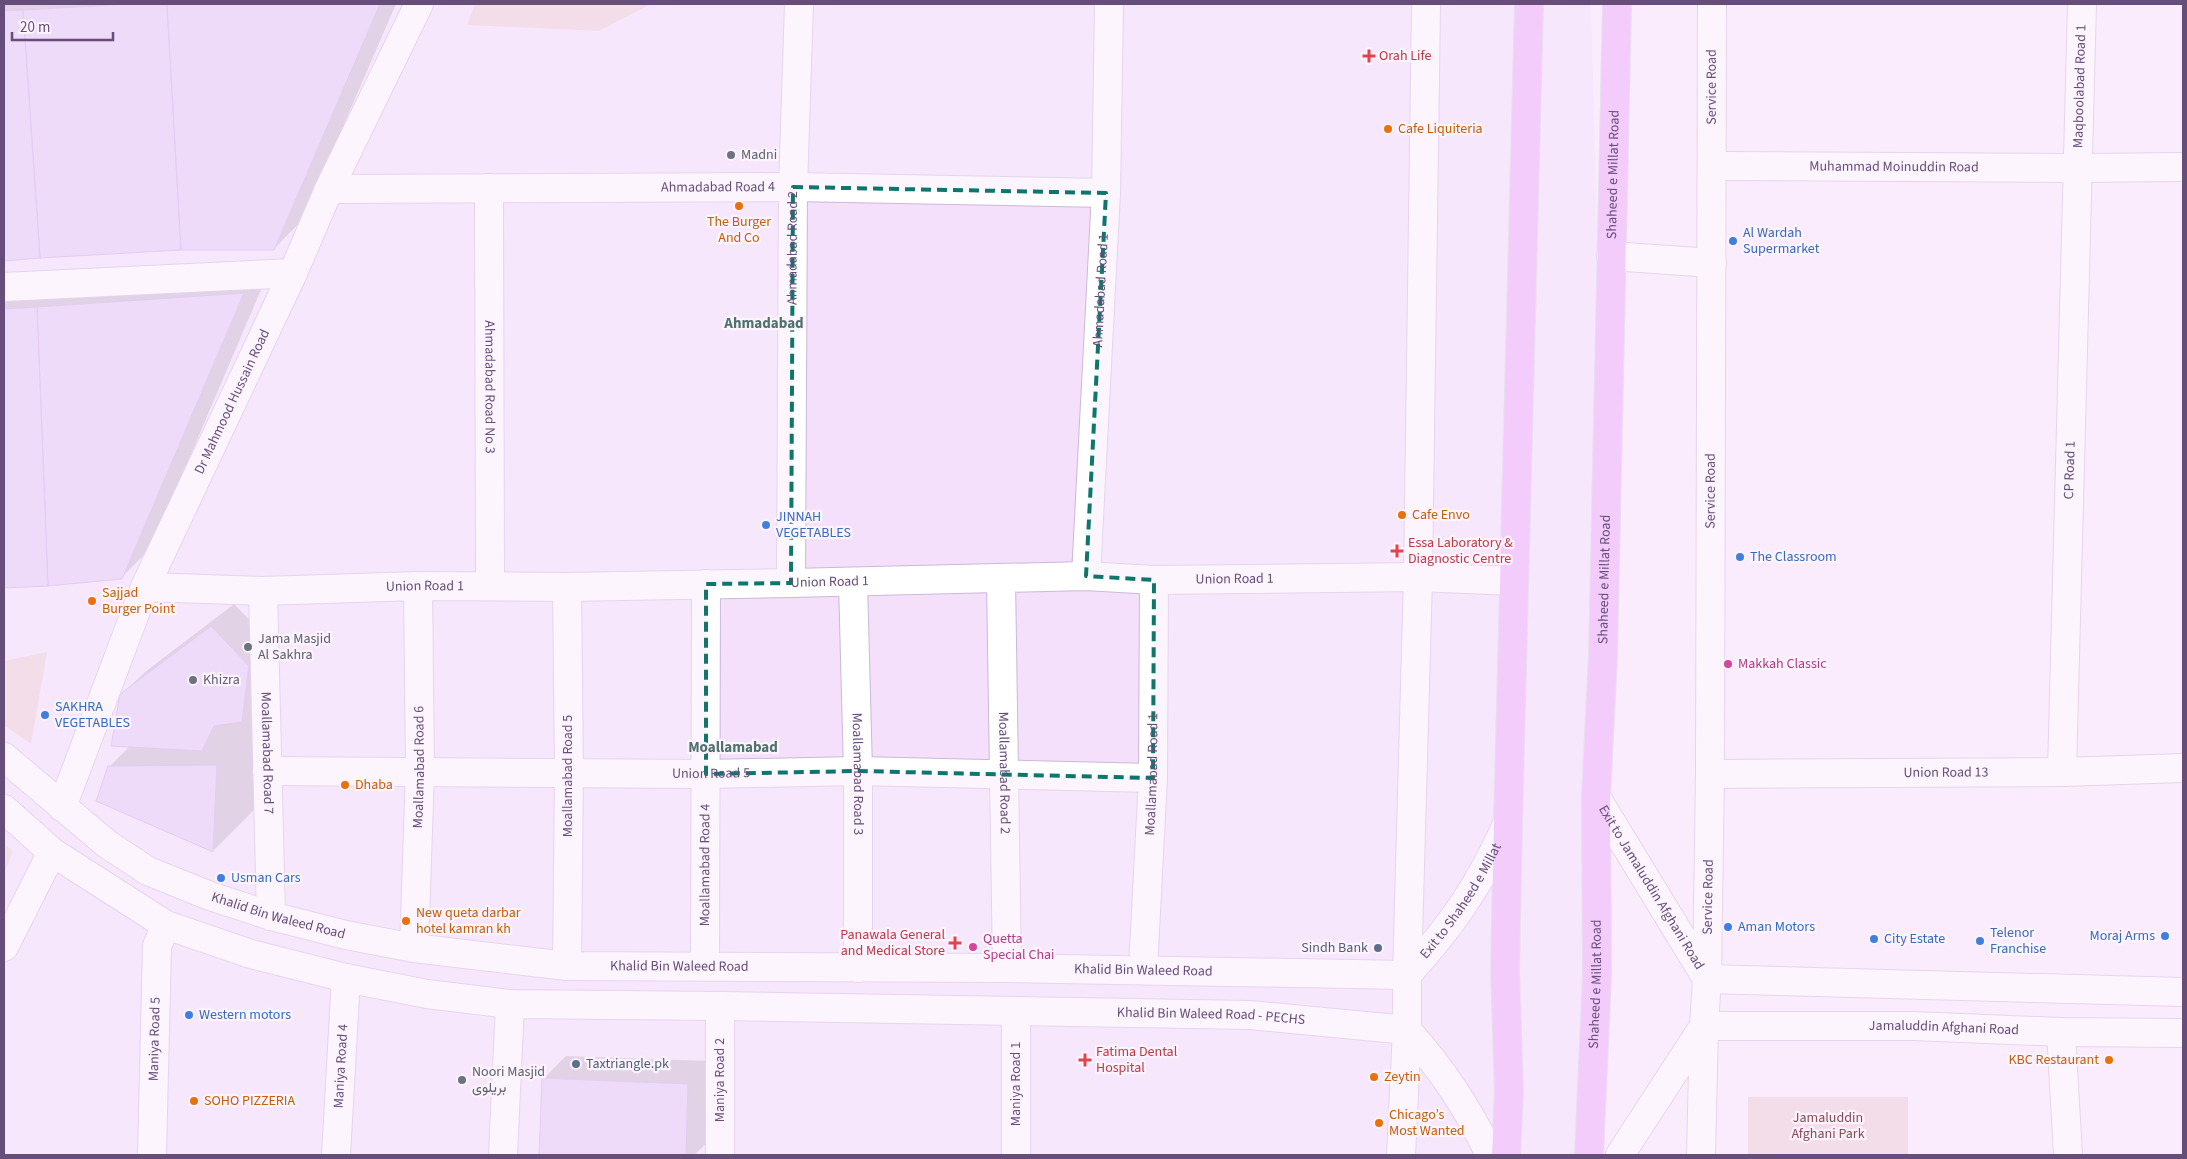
<svg xmlns="http://www.w3.org/2000/svg" width="2187" height="1159" viewBox="0 0 2187 1159" font-family="'Source Sans 3',Vazirmatn,sans-serif">
<style>
.residential{fill:#f4e0fa}
.green{fill:#ecc9d0}
.shadow{fill:#0003}
.building{fill:#dfc3f3;stroke:#c9a3e6}
.lines{fill:none;stroke-linecap:round;stroke-linejoin:round}
.street-casing{stroke:#ccb8d8;stroke-width:30}
.secondary-casing{stroke:#d0b7dd;stroke-width:30}
.primary-casing{stroke:#d4cdda;stroke-width:30}
.street{stroke:#fff;stroke-width:28}
.secondary{stroke:#fff;stroke-width:28}
.primary{stroke:#eba5fb;stroke-width:28}
.marked{fill:none;stroke:#0f766e;stroke-width:4;stroke-dasharray:10 6;stroke-linejoin:round}
.health-dot{fill:#e0444e;stroke:#fdf3ff;stroke-width:2}
.food-dot{fill:#e8710a;stroke:#fdf3ff;stroke-width:2}
.worship-dot{fill:#6b7280;stroke:#fdf3ff;stroke-width:2}
.shop-dot{fill:#3f7fe0;stroke:#fdf3ff;stroke-width:2}
.hotel-dot{fill:#d1479c;stroke:#fdf3ff;stroke-width:2}
.service-dot{fill:#5c6f8a;stroke:#fdf3ff;stroke-width:2}
.labels{text-anchor:middle;dominant-baseline:central;stroke-width:4.5;stroke-linejoin:round;paint-order:stroke}
.health-label{font-size:14px;fill:#be3a42;stroke:#fdf3ff;text-anchor:start}
.street-label{font-size:14px;fill:#664d7a;stroke:#fdf3ff}
.food-label{font-size:14px;fill:#c56008;stroke:#fdf3ff;text-anchor:start}
.worship-label{font-size:14px;fill:#5b616d;stroke:#fdf3ff;text-anchor:start}
.shop-label{font-size:14px;fill:#366cbe;stroke:#fdf3ff;text-anchor:start}
.hotel-label{font-size:14px;fill:#b23c85;stroke:#fdf3ff;text-anchor:start}
.service-label{font-size:14px;fill:#4e5e75;stroke:#fdf3ff;text-anchor:end}
.park-label{font-size:14px;fill:#8c4a51;stroke:#fdf3ff}
.neighbourhood-label{font-size:15px;font-weight:bold;fill:#4f726d;stroke:#fdf3ff}
</style>
<rect width="100%" height="100%" fill="#faecfd"/>
<path class="residential" d="M4 4H1591L1600 350 1598 1155H4Z"/>
<g class="green">
<path d="M475 4H651L599 31 467 25Z"/>
<path d="M47 652 31 744 4 725V661Z"/>
<path d="M4 844 13 851 4 873Z"/>
<rect x="1748" y="1097" width="160" height="58"/>
</g>
<g class="shadow">
<path d="M4 4H396L303 219 274 249H180L4 260Z"/>
<path d="M272 264 151 548 121 578 4 587V284Z"/>
<path d="M234 604 272 643 264 698 252 710H273L269 795 213 851 109 767 131 745 121 695 145 672Z"/>
<path d="M566 1056 710 1061 708 1142 694 1155H541L543 1079Z"/>
</g>
<g class="building">
<path d="M130 4H167L181 250 40 258 23 10Z"/>
<path d="M167 4H380L274 250H181Z"/>
<path d="M23 10 40 258 4 261V11Z"/>
<path d="M244 293 122 579 48 586 37 307Z"/>
<path d="M37 307 48 586 4 588V309Z"/>
<path d="M211 626 249 666 242 722 214 726 202 751 111 746 120 694Z"/>
<path d="M217 765 213 852 96 801 108 766Z"/>
<path d="M542 1078 688 1084 686 1155H539Z"/>
</g>
<g class="lines">
<defs>
<g id="street">
<path id="s1" d="M1712 166 2078 168 2183 167"/>
<path id="s2" d="M489 188 490 585"/>
<path id="s3" d="M329 189 793 187 1106 193"/>
<path d="M1611 256 1712 263"/>
<path d="M4 287 293 273"/>
<path id="s4" d="M1086 576 1106 193 1109 4"/>
<path id="s5" d="M1001 579 1007 968"/>
<path id="s6" d="M853 582 858 771V968"/>
<path id="s7" d="M791 583 793 187 799 4"/>
<path id="s8" d="M145 587 263 591 418 586 567 587 791 583 1086 576 1154 580 1418 577 1514 581"/>
<path d="M567 587 569 774 567 966"/>
<path id="s9" d="M263 591 271 916"/>
<path id="s10" d="M267 771 706 774 858 771 1153 778"/>
<path id="s11" d="M2062 772 2082 4"/>
<path id="s12" d="M1710 774 2062 772 2183 768"/>
<path id="s13" d="M414 948 420 772 418 586"/>
<path id="s14" d="M705 965 706 584"/>
<path id="s15" d="M1143 969 1153 778 1154 580"/>
<path d="M1407 975 1418 577 1426 4"/>
<path id="s16" d="M1707 979 1710 774 1712 4"/>
<path d="M1016 1012V1155"/>
<path d="M2061 1032 2068 1155"/>
<path id="s17" d="M152 1155 157 946 166 925"/>
<path id="s18" d="M336 1155 346 978"/>
<path d="M503 1155 510 1004"/>
<path d="M720 1155V1006"/>
<path d="M1401 1155 1407 1030"/>
<path d="M1701 1155 1704 1026"/>
</g>
<g id="secondary">
<path id="s19" d="M4 757 107 844 148 871 210 896 271 916 346 935 414 948 567 966 1007 968 1407 975"/>
<path id="s20" d="M1596 797 1707 979"/>
<path id="s21" d="M62 807 145 587 293 273 329 189 419 4"/>
<path id="s22" d="M4 809 52 852 166 925 251 954 346 978 427 994 510 1004 720 1006 1250 1015 1407 1030"/>
<path d="M4 947 52 852"/>
<path id="s23" d="M1407 975C1453 924 1480 885 1508 822"/>
<path d="M1707 979 2183 992"/>
<path id="s24" d="M1704 1026H1913L2061 1032 2183 1033"/>
<path d="M1407 1030C1441 1068 1469 1109 1490 1155"/>
<path d="M1407 1030V975"/>
<path d="M1620 1155 1704 1026 1707 979"/>
</g>
<g id="primary">
<path d="M1506 1155 1509 1091 1505 970 1508 822 1529 4"/>
<path id="s25" d="M1589 1155 1597 975 1596 797 1603 654 1617 4"/>
</g>
</defs>
<use href="#street" class="street-casing"/>
<use href="#secondary" class="secondary-casing"/>
<use href="#primary" class="primary-casing"/>
<use href="#street" class="street"/>
<use href="#secondary" class="secondary"/>
<use href="#primary" class="primary"/>
</g>
<path d="M0 0H2187V1159H0ZM793 187 1106 193 1086 576 1154 580 1153 778 858 771 706 774V584L791 583Z" fill="#faecfd" fill-opacity=".55" fill-rule="evenodd"/>
<path class="marked" d="M793 187 1106 193 1086 576 1154 580 1153 778 858 771 706 774V584L791 583Z"/>
<g class="health-dot">
<path d="M1366.5 48.5h5v5h5v5h-5v5h-5v-5h-5v-5h5z"/>
<path d="M1394.5 543.5h5v5h5v5h-5v5h-5v-5h-5v-5h5z"/>
<path d="M952.5 935.5h5v5h5v5h-5v5h-5v-5h-5v-5h5z"/>
<path d="M1082.5 1052.5h5v5h5v5h-5v5h-5v-5h-5v-5h5z"/>
</g>
<g class="food-dot">
<circle cx="1388" cy="129" r="5"/>
<circle cx="739" cy="206" r="5"/>
<circle cx="1402" cy="515" r="5"/>
<circle cx="92" cy="601" r="5"/>
<circle cx="345" cy="785" r="5"/>
<circle cx="406" cy="921" r="5"/>
<circle cx="2109" cy="1060" r="5"/>
<circle cx="1374" cy="1077" r="5"/>
<circle cx="194" cy="1101" r="5"/>
<circle cx="1379" cy="1123" r="5"/>
</g>
<g class="worship-dot">
<circle cx="731" cy="155" r="5"/>
<circle cx="248" cy="647" r="5"/>
<circle cx="193" cy="680" r="5"/>
<circle cx="462" cy="1080" r="5"/>
</g>
<g class="shop-dot">
<circle cx="1733" cy="241" r="5"/>
<circle cx="766" cy="525" r="5"/>
<circle cx="1740" cy="557" r="5"/>
<circle cx="45" cy="715" r="5"/>
<circle cx="221" cy="878" r="5"/>
<circle cx="1728" cy="927" r="5"/>
<circle cx="2165" cy="936" r="5"/>
<circle cx="1874" cy="939" r="5"/>
<circle cx="1980" cy="941" r="5"/>
<circle cx="189" cy="1015" r="5"/>
</g>
<g class="hotel-dot">
<circle cx="1728" cy="664" r="5"/>
<circle cx="973" cy="947" r="5"/>
</g>
<g class="service-dot">
<circle cx="1378" cy="948" r="5"/>
<circle cx="576" cy="1064" r="5"/>
</g>
<g class="labels">
<g class="health-label">
<text x="1379" y="56">Orah Life</text>
<text x="1408" y="543">Essa Laboratory &amp;<tspan x="1408" dy="16">Diagnostic Centre</tspan></text>
<text x="945" y="935" text-anchor="end">Panawala General<tspan x="945" dy="16">and Medical Store</tspan></text>
<text x="1096" y="1052">Fatima Dental<tspan x="1096" dy="16">Hospital</tspan></text>
</g>
<g class="street-label">
<text stroke="none"><textPath href="#s11" startOffset="686">Maqboolabad Road 1</textPath></text>
<text stroke="none"><textPath href="#s16" startOffset="892">Service Road</textPath></text>
<text stroke="none"><textPath href="#s1" startOffset="182">Muhammad Moinuddin Road</textPath></text>
<text stroke="none"><textPath href="#s25" startOffset="981">Shaheed e Millat Road</textPath></text>
<text stroke="none"><textPath href="#s3" startOffset="389">Ahmadabad Road 4</textPath></text>
<text stroke="none"><textPath href="#s7" startOffset="335">Ahmadabad Road 2</textPath></text>
<text stroke="none"><textPath href="#s4" startOffset="286">Ahmadabad Road 1</textPath></text>
<text stroke="none"><textPath href="#s2" startOffset="199">Ahmadabad Road No 3</textPath></text>
<text stroke="none"><textPath href="#s21" startOffset="440">Dr Mahmood Hussain Road</textPath></text>
<text stroke="none"><textPath href="#s11" startOffset="302">CP Road 1</textPath></text>
<text stroke="none"><textPath href="#s16" startOffset="488">Service Road</textPath></text>
<text stroke="none"><textPath href="#s8" startOffset="1090">Union Road 1</textPath></text>
<text stroke="none"><textPath href="#s25" startOffset="576">Shaheed e Millat Road</textPath></text>
<text stroke="none"><textPath href="#s8" startOffset="685">Union Road 1</textPath></text>
<text stroke="none"><textPath href="#s8" startOffset="280">Union Road 1</textPath></text>
<text stroke="none"><textPath href="#s9" startOffset="162">Moallamabad Road 7</textPath></text>
<text stroke="none"><textPath href="#s13" startOffset="181">Moallamabad Road 6</textPath></text>
<text stroke="none"><textPath href="#s10" startOffset="444">Union Road 5</textPath></text>
<text stroke="none"><textPath href="#s5" startOffset="194">Moallamabad Road 2</textPath></text>
<text stroke="none"><textPath href="#s12" startOffset="236">Union Road 13</textPath></text>
<text stroke="none"><textPath href="#s6" startOffset="192">Moallamabad Road 3</textPath></text>
<text stroke="none"><textPath href="#s15" startOffset="195">Moallamabad Road 1</textPath></text>
<text transform="translate(568 776) rotate(-90)">Moallamabad Road 5</text>
<text stroke="none"><textPath href="#s14" startOffset="100">Moallamabad Road 4</textPath></text>
<text stroke="none"><textPath href="#s20" startOffset="106">Exit to Jamaluddin Afghani Road</textPath></text>
<text stroke="none"><textPath href="#s16" startOffset="82">Service Road</textPath></text>
<text stroke="none"><textPath href="#s23" startOffset="92">Exit to Shaheed e Millat</textPath></text>
<text stroke="none"><textPath href="#s19" startOffset="322">Khalid Bin Waleed Road</textPath></text>
<text stroke="none"><textPath href="#s19" startOffset="728">Khalid Bin Waleed Road</textPath></text>
<text stroke="none"><textPath href="#s19" startOffset="1192">Khalid Bin Waleed Road</textPath></text>
<text stroke="none"><textPath href="#s25" startOffset="171">Shaheed e Millat Road</textPath></text>
<text stroke="none"><textPath href="#s22" startOffset="1255">Khalid Bin Waleed Road - PECHS</textPath></text>
<text stroke="none"><textPath href="#s24" startOffset="240">Jamaluddin Afghani Road</textPath></text>
<text stroke="none"><textPath href="#s17" startOffset="116">Maniya Road 5</textPath></text>
<text stroke="none"><textPath href="#s18" startOffset="89">Maniya Road 4</textPath></text>
<text transform="translate(720 1080) rotate(-90)">Maniya Road 2</text>
<text transform="translate(1016 1084) rotate(-90)">Maniya Road 1</text>
</g>
<g class="food-label">
<text x="1398" y="129">Cafe Liquiteria</text>
<text x="739" y="222" text-anchor="middle">The Burger<tspan x="739" dy="16">And Co</tspan></text>
<text x="1412" y="515">Cafe Envo</text>
<text x="102" y="593">Sajjad<tspan x="102" dy="16">Burger Point</tspan></text>
<text x="355" y="785">Dhaba</text>
<text x="416" y="913">New queta darbar<tspan x="416" dy="16">hotel kamran kh</tspan></text>
<text x="2099" y="1060" text-anchor="end">KBC Restaurant</text>
<text x="1384" y="1077">Zeytin</text>
<text x="204" y="1101">SOHO PIZZERIA</text>
<text x="1389" y="1115">Chicago’s<tspan x="1389" dy="16">Most Wanted</tspan></text>
</g>
<g class="worship-label">
<text x="741" y="155">Madni</text>
<text x="258" y="639">Jama Masjid<tspan x="258" dy="16">Al Sakhra</tspan></text>
<text x="203" y="680">Khizra</text>
<text x="472" y="1072">Noori Masjid<tspan x="472" dy="16">بریلوی</tspan></text>
</g>
<g class="shop-label">
<text x="1743" y="233">Al Wardah<tspan x="1743" dy="16">Supermarket</tspan></text>
<text x="776" y="517">JINNAH<tspan x="776" dy="16">VEGETABLES</tspan></text>
<text x="1750" y="557">The Classroom</text>
<text x="55" y="707">SAKHRA<tspan x="55" dy="16">VEGETABLES</tspan></text>
<text x="231" y="878">Usman Cars</text>
<text x="1738" y="927">Aman Motors</text>
<text x="1990" y="933">Telenor<tspan x="1990" dy="16">Franchise</tspan></text>
<text x="2155" y="936" text-anchor="end">Moraj Arms</text>
<text x="1884" y="939">City Estate</text>
<text x="199" y="1015">Western motors</text>
</g>
<g class="hotel-label">
<text x="1738" y="664">Makkah Classic</text>
<text x="983" y="939">Quetta<tspan x="983" dy="16">Special Chai</tspan></text>
</g>
<g class="service-label">
<text x="1368" y="948">Sindh Bank</text>
<text x="586" y="1064" text-anchor="start">Taxtriangle.pk</text>
</g>
<g class="park-label">
<text x="1828" y="1118">Jamaluddin<tspan x="1828" dy="16">Afghani Park</tspan></text>
</g>
<g class="neighbourhood-label">
<text x="764" y="323">Ahmadabad</text>
<text x="733" y="747">Moallamabad</text>
</g>
</g>
<rect width="2187" height="1159" fill="none" stroke="#664d7a" stroke-width="10"/>
<path d="M12 32v8h101v-8" fill="none" stroke="#664d7a" stroke-width="2.5"/>
<text x="20" y="32" font-size="15" fill="#664d7a" stroke="#fdf3ff" stroke-width="4" paint-order="stroke">20 m</text>
</svg>
